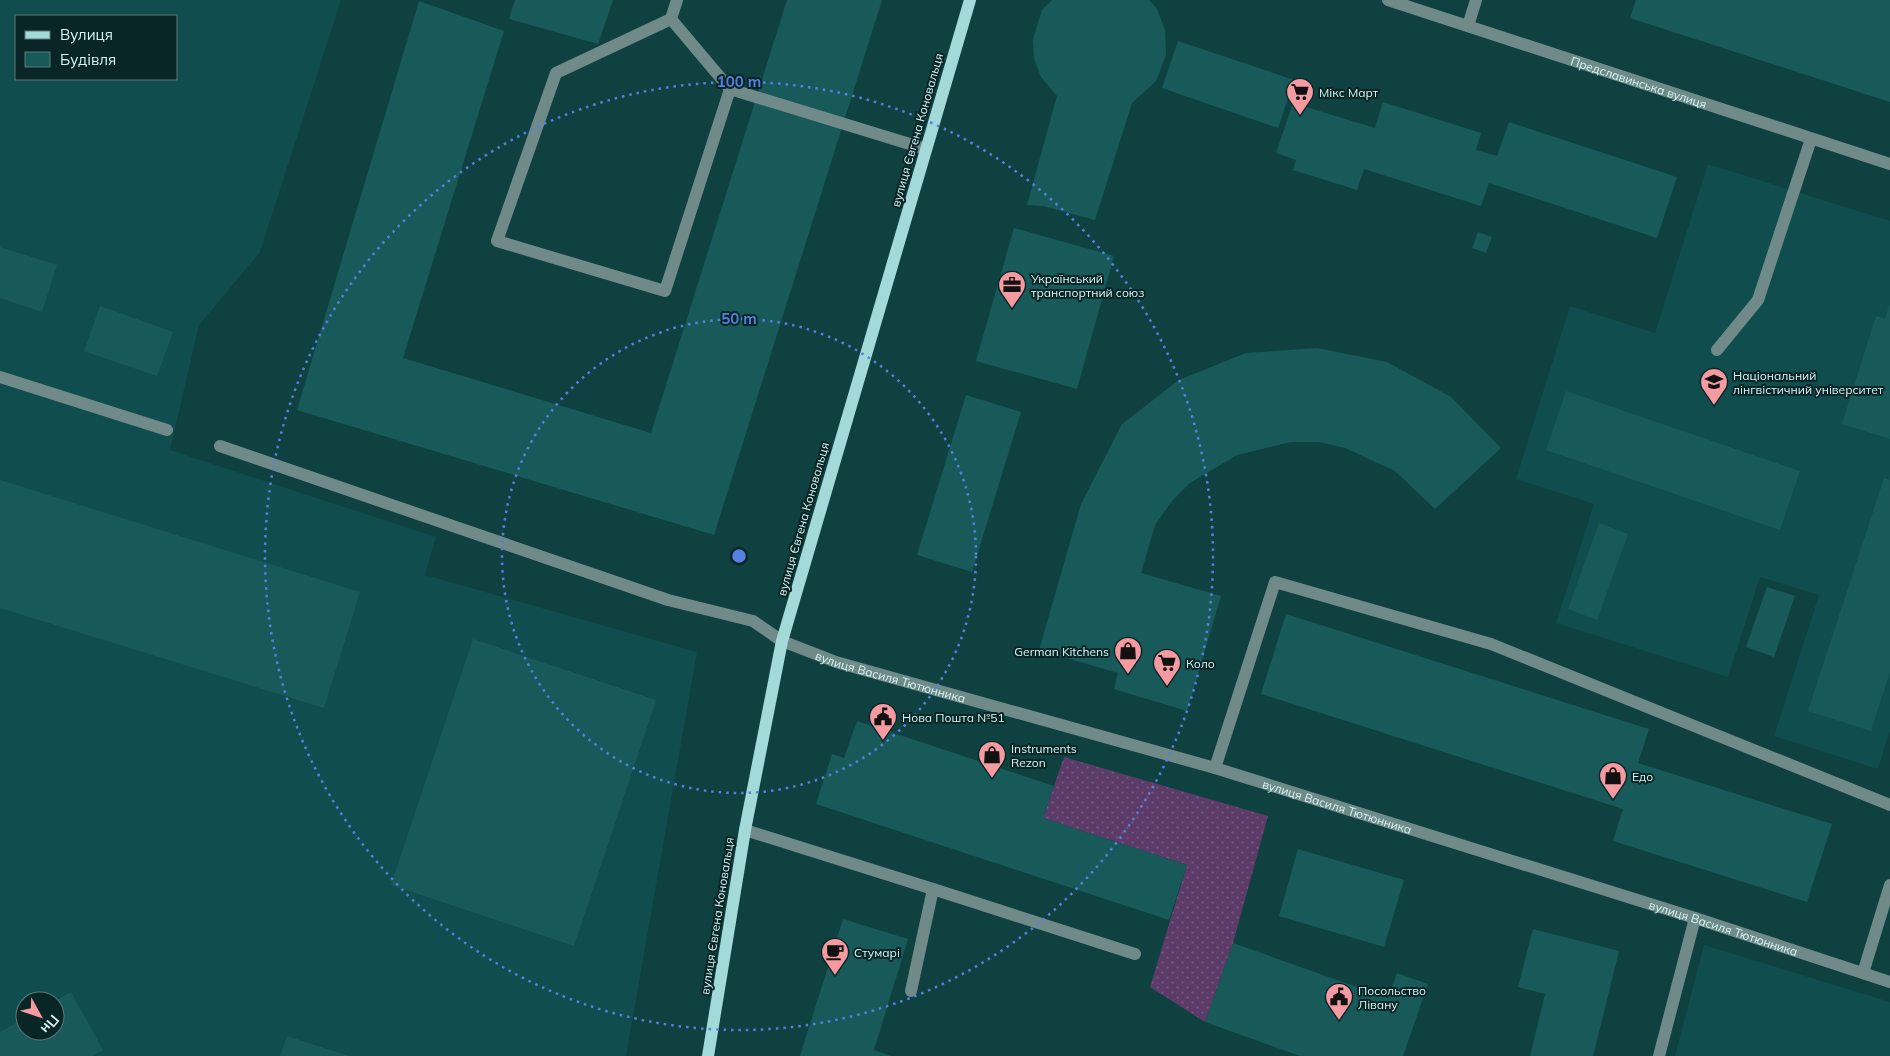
<svg xmlns="http://www.w3.org/2000/svg" width="1890" height="1056" viewBox="0 0 1890 1056" font-family="Mulish,sans-serif">
<style>
.built{fill:#104d4e;fill-rule:evenodd}
.grass{fill:url(#grass-dots)}
.building{fill:#185a5a}
.lines{fill:none;stroke-linecap:round;stroke-linejoin:round}
.minor{stroke:#708989;stroke-width:12}
.major{stroke:#a4d9d9;stroke-width:12}
.ring{fill:none;stroke:#5580e1;stroke-width:2.5;stroke-dasharray:2.5 5}
.labels{text-anchor:middle;dominant-baseline:central;stroke-width:4;stroke-linejoin:round;paint-order:stroke}
.street-label{font-size:12px;fill:#d7f6f6;stroke:#0a2525}
.poi-label{font-size:12px;fill:#d7f6f6;stroke:#0a2525;text-anchor:start}
.centre{fill:#5580e1;stroke:#0a2525;stroke-width:2.5}
.ring-label{font-size:15px;text-anchor:middle;font-weight:bold;fill:#5580e1;stroke:#0a2525;stroke-width:4;stroke-linejoin:round;paint-order:stroke}
</style>
<defs>
<pattern id="grass-dots" width="8" height="8" patternUnits="userSpaceOnUse" patternTransform="scale(1.25)"><rect width="8" height="8" fill="#5c3b69"/><path d="M2 2h.1M6 6h.1" fill="none" stroke="#73587f" stroke-width="1.8" stroke-linecap="round"/></pattern>
</defs>
<rect width="100%" height="100%" fill="#0f4141"/>
<g class="built">
<path d="M0 0H341L260 252 199 325 170 450 436 537 425 575 697 652 626 1056H0ZM16 16H176V79H16ZM25 1001H55V1031H25Z"/>
<path d="M1708 164 1890 221V730L1878 769 1774 736 1819 595 1760 577 1728 677 1556 623 1594 504 1516 479 1570 306 1655 333Z"/>
<path d="M1704 945 1890 1002V1056H1675Z"/>
</g>
<path class="grass" d="M1064 757 1268 816 1233 943 1205 1022 1150 987 1187 865 1043 818Z"/>
<g class="building">
<path d="M515 0H613L598 44 509 19Z"/>
<path d="M787 0H882L714 535 297 410 419 1 504 31 403 358 651 433Z"/>
<path d="M1052 0H1149L1157 9 1165 30 1166 55 1156 81 1132 103 1095 220 1043 206 1027 205 1057 96 1041 77 1034 58 1033 39 1042 10Z"/>
<path d="M1636 0H1890V102L1630 18Z"/>
<path d="M1178 41 1294 80 1278 128 1162 88Z"/>
<path d="M1383 102 1481 133 1476 150 1497 156 1509 122 1677 177 1657 238 1489 183 1481 206 1364 169 1357 190 1293 170 1296 160 1276 153 1293 103 1375 128Z"/>
<path d="M1014 228 1114 256 1077 389 976 361Z"/>
<path d="M1478 232 1492 237 1486 253 1472 248Z"/>
<path d="M0 247 57 265 42 312 0 298Z"/>
<path d="M1890 303V439L1842 424 1876 316 1885 319Z"/>
<path d="M100 306 173 332 157 376 84 351Z"/>
<path d="M1317 348 1387 362 1451 397 1501 448 1435 509 1395 471 1345 448 1319 442H1291L1237 455 1190 483 1172 501 1155 525 1141 573 1221 596 1187 711 1114 689 1118 673 1039 650 1081 504 1122 424 1179 380 1246 353Z"/>
<path d="M1566 391 1800 471 1780 530 1546 450Z"/>
<path d="M966 395 1021 412 972 572 917 555Z"/>
<path d="M1884 478 1890 480V672L1871 731 1808 711Z"/>
<path d="M0 480 360 592 324 708 0 608Z"/>
<path d="M1599 523 1628 534 1597 620 1568 609Z"/>
<path d="M1767 587 1795 596 1774 657 1746 647Z"/>
<path d="M1286 614 1649 729 1638 763 1832 824 1807 902 1613 841 1623 809 1261 694Z"/>
<path d="M473 639 656 700 574 946 391 885Z"/>
<path d="M857 721 1054 786 1043 818 1187 865 1169 920 816 804 832 754 844 758Z"/>
<path d="M1298 849 1404 880 1384 947 1279 916Z"/>
<path d="M843 919 908 939 874 1050 891 1056H800Z"/>
<path d="M1533 929 1619 951 1593 1056H1530L1545 994 1518 987Z"/>
<path d="M1233 943 1388 998 1397 973 1428 984 1403 1056H1300L1205 1022Z"/>
<path d="M71 992 103 1050 93 1056H0V1032L25 1018V1031H55V1001Z"/>
<path d="M287 1036 349 1056H280Z"/>
</g>
<g class="lines">
<g class="minor">
<path d="M677 0 671 19 730 89 926 149"/>
<path id="s1" d="M1388 0 1890 164"/>
<path d="M671 19 556 73 497 241 665 291 730 89"/>
<path d="M1468 26 1476 0"/>
<path d="M1717 350 1758 300 1811 139"/>
<path d="M0 377 167 430"/>
<path id="s2" d="M220 446 668 600 753 621 782 641 836 662 1215 768 1695 918 1890 982"/>
<path d="M1215 768 1275 582 1491 644 1890 805"/>
<path d="M745 830 933 889 911 991"/>
<path d="M933 889 1135 954"/>
<path d="M1863 973 1890 885"/>
<path d="M1659 1056 1695 918"/>
</g>
<path class="major" d="M708 1056 745 830 782 641 970 0"/>
</g>
<g class="ring">
<circle cx="739" cy="556" r="237"/>
<circle cx="739" cy="556" r="474"/>
</g>
<defs>
<symbol id="supermarket-pin" viewBox="-11 -11 22 30"><path d="M0 17L-7.5 6A9.5 9.5 0 1 1 7.5 6Z" fill="#f49aa0" stroke="#0a2525"/><path d="M-6-5.5h2.5l.6 2H6L4.5 2H-2.5L-4.4-4H-6ZM-1.5 3.2a1.3 1.3 0 1 0 .1 0ZM3 3.2a1.3 1.3 0 1 0 .1 0Z" fill="#111"/></symbol>
<symbol id="office-pin" viewBox="-11 -11 22 30"><path d="M0 17L-7.5 6A9.5 9.5 0 1 1 7.5 6Z" fill="#f49aa0" stroke="#0a2525"/><path d="M-6-3h4V-5.5h4V-3h4V5H-6ZM-1-4.5V-3h2v-1.5ZM-6 0V1H6V0Z" fill="#111"/></symbol>
<symbol id="university-pin" viewBox="-11 -11 22 30"><path d="M0 17L-7.5 6A9.5 9.5 0 1 1 7.5 6Z" fill="#f49aa0" stroke="#0a2525"/><path d="M0-5L7-2L0 1L-7-2ZM-4 1L0 2.5L4 1V4Q0 6-4 4Z" fill="#111"/></symbol>
<symbol id="shop-pin" viewBox="-11 -11 22 30"><path d="M0 17L-7.5 6A9.5 9.5 0 1 1 7.5 6Z" fill="#f49aa0" stroke="#0a2525"/><path d="M-5-2.5h2.3a2.7 3.5 0 0 1 5.4 0H5L5.5 6h-11ZM-1.5-2.5h3a1.5 2.3 0 0 0-3 0Z" fill="#111"/></symbol>
<symbol id="civic-pin" viewBox="-11 -11 22 30"><path d="M0 17L-7.5 6A9.5 9.5 0 1 1 7.5 6Z" fill="#f49aa0" stroke="#0a2525"/><path d="M-.6-6.5H3V-4.5H.6V-3L4-1V1h2V6H-6V1h2V-1L-.6-3ZM-1.2 2.5V6h2.4V2.5Z" fill="#111"/></symbol>
<symbol id="cafe-pin" viewBox="-11 -11 22 30"><path d="M0 17L-7.5 6A9.5 9.5 0 1 1 7.5 6Z" fill="#f49aa0" stroke="#0a2525"/><path d="M-5.5-4.5H6V0H3Q3 3.5 0 3.5H-2.5Q-5.5 3.5-5.5 0ZM3-3.2v2h1.7v-2ZM-6 4.5H4V6H-6Z" fill="#111"/></symbol>
</defs>
<g fill-rule="evenodd">
<use href="#supermarket-pin" x="1284" y="76" width="32" height="43"/>
<use href="#office-pin" x="996" y="269" width="32" height="43"/>
<use href="#university-pin" x="1698" y="366" width="32" height="43"/>
<use href="#shop-pin" x="1112" y="635" width="32" height="43"/>
<use href="#supermarket-pin" x="1151" y="647" width="32" height="43"/>
<use href="#civic-pin" x="867" y="701" width="32" height="43"/>
<use href="#shop-pin" x="976" y="739" width="32" height="43"/>
<use href="#shop-pin" x="1597" y="760" width="32" height="43"/>
<use href="#cafe-pin" x="819" y="936" width="32" height="43"/>
<use href="#civic-pin" x="1323" y="981" width="32" height="43"/>
</g>
<g class="labels">
<g class="street-label">
<text stroke="none"><textPath href="#s1" startOffset="264">Предславинська вулиця</textPath></text>
<text transform="translate(917 130) rotate(-74)">вулиця Євгена Коновальця</text>
<text transform="translate(803 519) rotate(-74)">вулиця Євгена Коновальця</text>
<text stroke="none"><textPath href="#s2" startOffset="711">вулиця Василя Тютюнника</textPath></text>
<text stroke="none"><textPath href="#s2" startOffset="1176">вулиця Василя Тютюнника</textPath></text>
<text transform="translate(717 916) rotate(-81)">вулиця Євгена Коновальця</text>
<text stroke="none"><textPath href="#s2" startOffset="1581">вулиця Василя Тютюнника</textPath></text>
</g>
<g class="poi-label">
<text x="1319" y="92">Мікс Март</text>
<text x="1031" y="278">Український<tspan x="1031" dy="14">транспортний союз</tspan></text>
<text x="1733" y="375">Національний<tspan x="1733" dy="14">лінгвістичний університет</tspan></text>
<text x="1109" y="651" text-anchor="end">German Kitchens</text>
<text x="1186" y="663">Коло</text>
<text x="902" y="717">Нова Пошта №51</text>
<text x="1011" y="748">Instruments<tspan x="1011" dy="14">Rezon</tspan></text>
<text x="1632" y="776">Едо</text>
<text x="854" y="952">Стумарі</text>
<text x="1358" y="990">Посольство<tspan x="1358" dy="14">Лівану</tspan></text>
</g>
</g>
<circle cx="739" cy="556" r="8" class="centre"/>
<g class="ring-label">
<text x="739" y="87">100 m</text>
<text x="739" y="324">50 m</text>
</g>
<rect x="15" y="15" width="162" height="65" fill="#0a2525" stroke="#5c7979"/>
<rect x="25" y="31" width="25" height="8" fill="#a4d9d9" stroke="#5c7979"/>
<text x="60" y="40" font-size="15" fill="#d7f6f6">Вулиця</text>
<rect x="25" y="52" width="25" height="15" fill="#185a5a" stroke="#5c7979"/>
<text x="60" y="65" font-size="15" fill="#d7f6f6">Будівля</text>
<g transform="translate(40 1016) rotate(130)"><circle r="24" fill="#0a2525" stroke="#5c7979"/>
<path d="M0-4L9 19L0 12L-9 19Z" fill="#f49aa0"/>
<text y="-8" font-size="14" font-weight="bold" text-anchor="middle" fill="#d7f6f6">Пн</text>
</g>
</svg>
